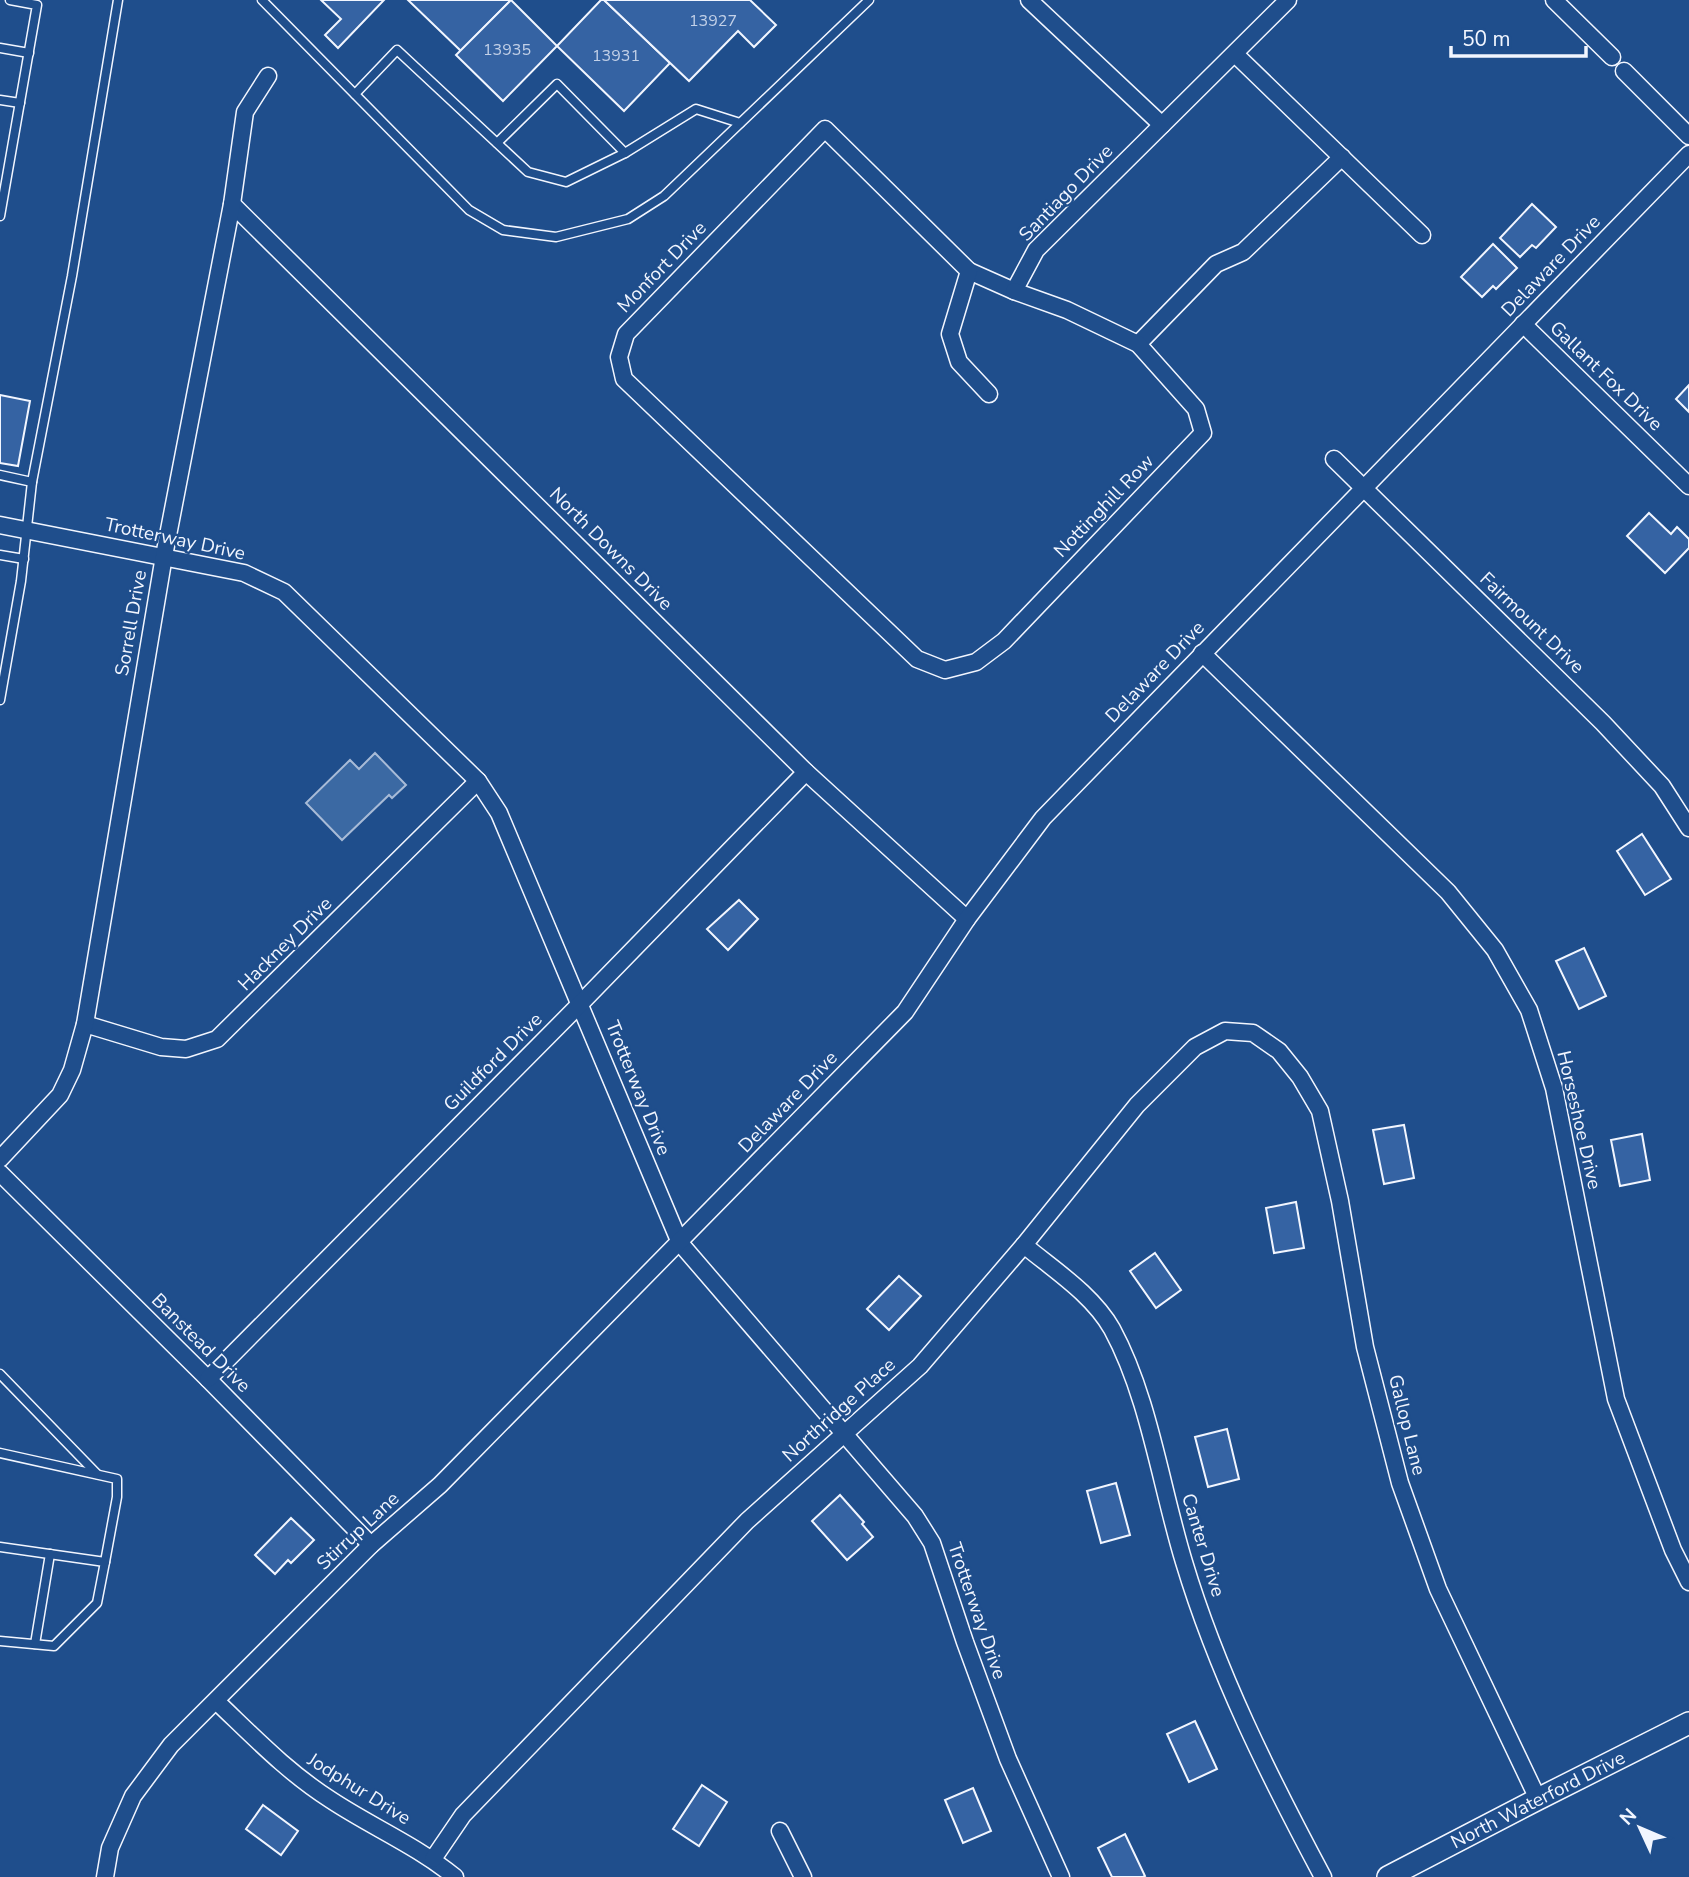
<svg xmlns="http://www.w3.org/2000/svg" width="1689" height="1877" viewBox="0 0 1689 1877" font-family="'Nunito Sans',sans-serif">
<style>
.water{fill:#3b69a3;stroke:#a8bbd7;stroke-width:2}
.building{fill:#3563a3;stroke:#f2f6ff;stroke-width:2}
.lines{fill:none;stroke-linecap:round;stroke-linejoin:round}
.service-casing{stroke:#f2f6ff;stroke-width:11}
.minor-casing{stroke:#f2f6ff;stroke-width:19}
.tertiary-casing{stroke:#f2f6ff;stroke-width:24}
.service{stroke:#1f4e8c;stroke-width:8}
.minor{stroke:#1f4e8c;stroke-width:16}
.tertiary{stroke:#1f4e8c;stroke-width:21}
.labels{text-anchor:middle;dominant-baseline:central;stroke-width:5;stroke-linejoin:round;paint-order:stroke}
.number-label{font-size:16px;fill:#c3d1e8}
.street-label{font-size:19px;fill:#f2f6ff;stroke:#1f4e8c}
</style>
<rect width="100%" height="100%" fill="#1f4e8c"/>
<path class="water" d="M375 753 406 785 392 798 389 795 342 840 306 803 350 760 359 769Z"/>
<g class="building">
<path d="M321 0H384L338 48 325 35 341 19Z"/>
<path d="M408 0H511L461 51Z"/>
<path d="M511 0 557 46 503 101 456 55Z"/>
<path d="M601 0H604L670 63 624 111 557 46Z"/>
<path d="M604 0H750L776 25 754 47 738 31 689 81Z"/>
<path d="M1532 204 1556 227 1536 248 1532 245 1520 257 1500 238Z"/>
<path d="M1493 244 1517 268 1496 289 1493 286 1482 297 1461 277Z"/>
<path d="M1689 385V412L1676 399Z"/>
<path d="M0 395 30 401 18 466 0 463Z"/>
<path d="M1649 513 1671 534 1677 527 1689 539V548L1665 573 1627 536Z"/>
<path d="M1642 834 1671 879 1645 895 1617 851Z"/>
<path d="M739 900 758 919 728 950 707 929Z"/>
<path d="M1584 948 1606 996 1579 1009 1556 961Z"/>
<path d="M1404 1125 1414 1178 1384 1184 1373 1130Z"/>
<path d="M1642 1134 1650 1180 1620 1186 1611 1140Z"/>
<path d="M1296 1202 1304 1248 1274 1253 1266 1208Z"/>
<path d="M1155 1253 1181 1290 1156 1308 1130 1271Z"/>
<path d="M899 1276 921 1296 889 1330 867 1309Z"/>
<path d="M1227 1429 1239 1479 1208 1487 1195 1437Z"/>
<path d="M1116 1483 1130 1535 1101 1543 1087 1491Z"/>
<path d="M840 1495 864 1522 862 1524 873 1537 847 1560 812 1521Z"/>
<path d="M291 1518 314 1540 291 1563 288 1560 275 1574 255 1555Z"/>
<path d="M1195 1721 1217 1769 1189 1782 1167 1734Z"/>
<path d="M702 1785 727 1802 699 1846 673 1829Z"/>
<path d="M973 1788 991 1831 963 1843 945 1800Z"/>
<path d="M263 1805 298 1831 281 1855 246 1829Z"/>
<path d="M1125 1834 1145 1876 1143 1877H1112L1098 1848Z"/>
</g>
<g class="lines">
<defs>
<g id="service">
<path d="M262 0 469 210 503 230 556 237 628 219 664 196 869 0"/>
<path d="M0 48 29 53"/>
<path d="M355 94 397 50 528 172 566 182 625 153 696 109 740 123"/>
<path d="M0 100 20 103"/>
<path d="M497 143 557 84 625 153"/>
<path d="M0 216 37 5 10 0"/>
<path d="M0 475 32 482 21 581 0 700"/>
<path d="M32 482 72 276 118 0"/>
<path d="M0 555 24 559"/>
<path d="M0 1374 97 1474"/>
<path d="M0 1453 117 1479V1497L105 1562 0 1547"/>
<path d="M0 1641 54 1646 97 1603 105 1562"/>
<path d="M35 1644 50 1554"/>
</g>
<g id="minor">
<path d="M1029 0 1162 125"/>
<path d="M1554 0 1612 57"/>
<path d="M1235 54 1422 235"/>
<path d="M1624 71 1689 136"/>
<path d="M232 204 806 772 967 919"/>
<path d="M969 271 1014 291 1036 250 1288 0"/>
<path d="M1523 324 1689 486"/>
<path d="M1138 344 1216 264 1243 252 1342 157"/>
<path d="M989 394 959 362 950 334 969 271 825 129 626 334 619 357 624 379 917 659 945 670 976 662 1004 641 1203 433 1196 409 1138 344 1067 310 1014 291"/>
<path d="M1334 459 1603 723 1662 786 1689 828"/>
<path d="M0 525 244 573 284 592 478 781 499 813 680 1243 915 1516 932 1543 965 1642 1008 1759 1061 1877"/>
<path d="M1202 653 1448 892 1495 950 1529 1010 1554 1088 1616 1399 1673 1550 1689 1582"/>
<path d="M85 1024 161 1047 186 1049 217 1039 478 781"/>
<path d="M0 1159 60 1095 72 1070 85 1024 164 556 232 204 245 112 268 76"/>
<path d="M0 1173 208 1379 371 1545"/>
<path d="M1024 1245C1054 1270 1092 1294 1112 1329 1149 1397 1161 1487 1184 1562 1217 1672 1269 1776 1323 1877"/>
<path d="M208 1379 580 1004 806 772"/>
<path d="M216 1701C253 1736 287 1772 331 1800 372 1827 417 1846 455 1877"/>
<path d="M780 1831 803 1877"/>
<path d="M433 1859 463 1815 747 1521 920 1366 1024 1245 1137 1105 1195 1047 1225 1031 1253 1033 1279 1051 1300 1077 1320 1111 1340 1201 1365 1347 1400 1483 1438 1589 1538 1799"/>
<path d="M105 1877 110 1848 133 1796 171 1745 371 1545 440 1485 905 1012 967 919 1043 818 1689 154"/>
</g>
<path id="tertiary" d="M1388 1877 1538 1799 1689 1723"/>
</defs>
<use href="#service" class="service-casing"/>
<use href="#minor" class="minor-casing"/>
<use href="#tertiary" class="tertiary-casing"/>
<use href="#service" class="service"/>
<use href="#minor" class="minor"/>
<use href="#tertiary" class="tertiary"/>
</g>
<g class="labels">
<g class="number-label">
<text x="713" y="21">13927</text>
<text x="507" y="50">13935</text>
<text x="616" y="56">13931</text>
</g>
<g class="street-label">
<text transform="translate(1066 193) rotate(-46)">Santiago Drive</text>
<text transform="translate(1551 266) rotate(-46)">Delaware Drive</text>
<text transform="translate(662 267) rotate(-46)">Monfort Drive</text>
<text transform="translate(1606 376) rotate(44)">Gallant Fox Drive</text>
<text transform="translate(1104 506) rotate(-46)">Nottinghill Row</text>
<text transform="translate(175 539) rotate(12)">Trotterway Drive</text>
<text transform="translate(611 549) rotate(45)">North Downs Drive</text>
<text transform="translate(131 623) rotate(-80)">Sorrell Drive</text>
<text transform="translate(1532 623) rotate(44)">Fairmount Drive</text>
<text transform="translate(1155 672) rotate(-46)">Delaware Drive</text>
<text transform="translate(285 944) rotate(-45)">Hackney Drive</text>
<text transform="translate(493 1062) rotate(-45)">Guildford Drive</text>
<text transform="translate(638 1088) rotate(68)">Trotterway Drive</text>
<text transform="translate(788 1102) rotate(-46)">Delaware Drive</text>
<text transform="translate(1579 1120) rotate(77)">Horseshoe Drive</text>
<text transform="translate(201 1343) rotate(45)">Banstead Drive</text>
<text transform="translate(839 1410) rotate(-42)">Northridge Place</text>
<text transform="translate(1407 1425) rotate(76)">Gallop Lane</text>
<text transform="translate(358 1531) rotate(-43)">Stirrup Lane</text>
<text transform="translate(1203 1545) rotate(73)">Canter Drive</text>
<text transform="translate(977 1611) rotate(71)">Trotterway Drive</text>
<text transform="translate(359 1789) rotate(32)">Jodphur Drive</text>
<text transform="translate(1538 1800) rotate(-27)">North Waterford Drive</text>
</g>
</g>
<g transform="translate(1640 1828) rotate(314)" stroke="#1f4e8c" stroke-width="5" paint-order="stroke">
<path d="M0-5L12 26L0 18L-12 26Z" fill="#f2f6ff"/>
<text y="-10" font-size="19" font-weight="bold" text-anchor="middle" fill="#f2f6ff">N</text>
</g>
<path d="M1451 46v10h135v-10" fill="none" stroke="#f2f6ff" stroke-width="3.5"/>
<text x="1462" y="46" font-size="21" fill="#f2f6ff" stroke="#1f4e8c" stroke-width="5" paint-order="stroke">50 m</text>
</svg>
